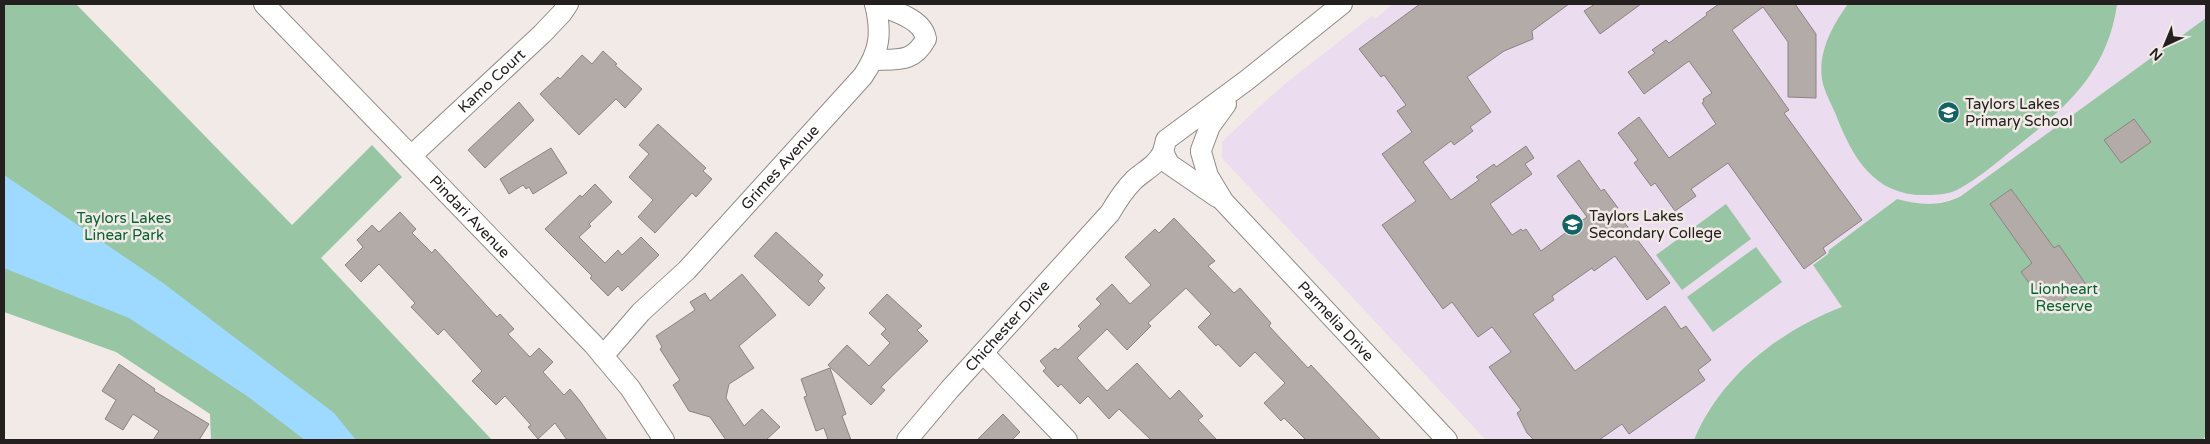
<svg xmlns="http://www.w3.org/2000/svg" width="2210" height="444" viewBox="0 0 2210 444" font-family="'Varela Round',sans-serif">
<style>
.education{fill:#ebdcef}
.green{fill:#98c6a4}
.water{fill:#9edaff}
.building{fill:#b3aba8;stroke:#8b8481}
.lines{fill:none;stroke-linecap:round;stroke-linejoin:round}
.minor-casing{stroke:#928b88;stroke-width:22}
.minor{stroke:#fff;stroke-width:20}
.labels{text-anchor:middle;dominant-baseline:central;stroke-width:5;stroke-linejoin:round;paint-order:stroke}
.street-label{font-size:15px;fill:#23201f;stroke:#f2eae7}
.poi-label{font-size:15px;fill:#23201f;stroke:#f2eae7;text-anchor:start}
.park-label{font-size:15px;fill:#086333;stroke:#f2eae7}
</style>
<rect width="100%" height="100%" fill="#f2eae7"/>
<path class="education" d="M1393 4H2206V18L1961 196 1936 204H1915L1896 199 1813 265 1842 307 1792 332 1751 361 1707 412 1694 440H1486L1222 158V142L1259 107 1286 83 1372 16 1375 19Z"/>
<g class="green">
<path d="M4 4H76L292 225 372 145 402 177 321 258 492 440H211L210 414 116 352 4 312Z"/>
<path d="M1848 4H2117V5C2107 72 2067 107 2015 148 1997 162 1978 179 1957 190 1949 194 1937 195 1928 195 1875 197 1853 159 1836 115 1832 105 1826 95 1823 84 1816 55 1832 26 1848 4Z"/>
<path d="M2206 18V435L2203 440H1694C1720 377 1779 331 1842 307L1813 265 1828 254 1829 250 1897 199C1919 205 1940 207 1961 196Z"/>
<path d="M1726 204 1751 239 1682 290 1656 255Z"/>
<path d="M1756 247 1782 282 1713 332 1687 297Z"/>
</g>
<path class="water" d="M4 175 163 283 334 413 356 440H305L247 396 129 318 4 268Z"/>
<g class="building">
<path d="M1420 4H1569L1532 31 1533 39 1504 51 1467 77 1491 112 1470 127 1473 131 1454 145 1451 141 1423 162 1451 200 1479 180 1476 177 1494 164 1496 167 1526 146 1534 158 1525 164 1532 174 1490 204 1512 235 1521 229 1523 231 1526 229 1541 251 1587 217 1557 176 1579 160 1601 191 1604 189 1618 208 1615 210 1670 283 1647 300 1615 256 1594 271 1592 268 1552 296 1554 300 1533 314 1575 371 1665 306 1681 329 1686 326 1711 360 1698 370 1705 380 1629 434 1622 424 1599 440H1534L1527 433 1517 413 1521 410 1489 367 1511 352 1492 327 1478 337 1452 302 1443 309 1382 225 1416 201 1382 154 1412 132 1397 111 1406 105 1384 75 1381 77 1359 49Z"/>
<path d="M1595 4H1641L1600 34 1584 11Z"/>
<path d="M1719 4H1795L1816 34V98L1788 97V42L1763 7 1732 30 1789 110 1784 113 1862 220 1823 248 1826 253 1804 269 1728 163 1691 189 1696 196 1675 211 1655 183 1651 186 1634 163 1638 160 1618 133 1639 117 1669 158 1716 124 1702 103 1704 102 1703 99 1712 93 1689 61 1644 94 1628 72 1655 53 1652 50 1666 40 1669 43 1707 15 1706 13Z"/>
<path d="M603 51 617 64 615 65 642 89 625 108 616 99 579 135 540 94 558 77 560 79 582 55 592 64Z"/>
<path d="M519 102 534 120 485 168 468 150Z"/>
<path d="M2134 119 2151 142 2121 163 2104 140Z"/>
<path d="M658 124 706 168 703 171 712 179 696 197 692 193 655 233 638 217 653 200 629 177 649 154 639 145Z"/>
<path d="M551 148 567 173 533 194 529 187 526 189 523 185 509 194 500 179Z"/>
<path d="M595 184 612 202 589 224 591 226 579 237 605 263 618 250 622 255 641 237 659 255 622 291 618 286 608 296 590 278 592 276 545 229 580 195 582 197Z"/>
<path d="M2011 189 2054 248 2059 245 2085 283 2049 310 2021 272 2032 263 1990 204Z"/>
<path d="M400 212 416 229 412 233 432 253 435 249 497 317 500 314 514 329 508 334 530 357 539 348 553 362 543 372 564 395 570 389 580 401 607 440H567L555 423 538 439 528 427 531 425 505 396 496 405 472 381 482 371 444 329 438 335 411 307 415 303 379 264 361 282 345 265 363 247 357 240 372 225 379 232Z"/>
<path d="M1174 218 1215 261 1208 266 1234 293 1240 288 1271 323 1269 326 1308 368 1311 365 1381 440H1306L1284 418 1281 421 1264 403 1285 383 1255 352 1240 367 1218 344 1216 346 1198 327 1211 314 1186 288 1148 323 1151 326 1127 350 1107 329 1077 358 1107 391 1137 363 1170 399 1179 390 1203 416 1198 420 1217 440H1151L1119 409 1109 419 1088 396 1080 404 1061 384 1058 387 1043 371 1046 368 1040 361 1055 348 1058 350 1081 329 1078 326 1101 304 1096 299 1112 284 1130 304 1151 285 1125 257 1155 229 1159 233Z"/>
<path d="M776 232 823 275 818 281 825 288 809 306 754 256Z"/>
<path d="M742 274 776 315 739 346 754 368 729 384 726 398 744 426 762 409 780 427 766 440H726L710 417 689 411 673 385 680 380 660 349 662 347 656 336 695 310 690 302 705 293 710 301Z"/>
<path d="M887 294 922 326 917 330 928 341 881 387 885 390 871 405 828 365 847 345 869 366 890 343 881 334 886 329 869 313Z"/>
<path d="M119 364 155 389 154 391 209 424 199 440H153L159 431 133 414 123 430 105 419 116 400 102 391Z"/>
<path d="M830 368 846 414 842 416 851 440H828L824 428 816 431 804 397 807 396 801 379Z"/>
<path d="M1003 414 1020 432 1012 440H977Z"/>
</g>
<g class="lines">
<defs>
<g id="minor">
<path id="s1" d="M264 4 593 344 630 388 664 440"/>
<path d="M873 60C898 59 913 63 926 39 923 18 892 11 875 4"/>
<path d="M1201 150 1210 126 1226 104"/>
<path id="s2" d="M1201 152 1208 176 1223 201 1447 440"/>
<path id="s3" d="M411 156 542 34 562 13 568 4"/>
<path d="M1217 197 1169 164 1163 152 1166 140 1247 80 1342 4"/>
<path d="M983 353 1067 440"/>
<path id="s4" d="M603 356 641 312 687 270 863 76C880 51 882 33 875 4"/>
<path id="s5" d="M907 440 950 389 1110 213C1117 201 1124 190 1134 180 1145 170 1156 166 1163 152"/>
</g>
</defs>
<use href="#minor" class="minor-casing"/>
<use href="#minor" class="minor"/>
</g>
<defs>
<symbol id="school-disc" viewBox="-11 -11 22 22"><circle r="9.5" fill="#126363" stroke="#f2eae7"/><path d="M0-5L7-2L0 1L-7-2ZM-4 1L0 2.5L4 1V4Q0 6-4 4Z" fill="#fff"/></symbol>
</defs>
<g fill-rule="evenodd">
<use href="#school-disc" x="1936" y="100" width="25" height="25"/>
<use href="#school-disc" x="1560" y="212" width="25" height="25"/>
</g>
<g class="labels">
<g class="street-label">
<text stroke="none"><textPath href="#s3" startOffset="110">Kamo Court</textPath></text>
<text stroke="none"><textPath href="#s4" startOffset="259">Grimes Avenue</textPath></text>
<text stroke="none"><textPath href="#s1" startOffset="296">Pindari Avenue</textPath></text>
<text stroke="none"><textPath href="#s2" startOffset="219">Parmelia Drive</textPath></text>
<text stroke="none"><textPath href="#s5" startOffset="152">Chichester Drive</textPath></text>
</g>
<g class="poi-label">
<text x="1965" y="104">Taylors Lakes<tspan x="1965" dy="17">Primary School</tspan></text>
<text x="1589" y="216">Taylors Lakes<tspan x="1589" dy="17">Secondary College</tspan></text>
</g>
<g class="park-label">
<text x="124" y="218">Taylors Lakes<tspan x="124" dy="17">Linear Park</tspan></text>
<text x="2064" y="289">Lionheart<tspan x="2064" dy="17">Reserve</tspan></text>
</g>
</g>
<rect width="2210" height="444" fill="none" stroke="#23201f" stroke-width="10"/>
<g transform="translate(2165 45) rotate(224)" stroke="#f2eae7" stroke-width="4" paint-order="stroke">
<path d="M0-4L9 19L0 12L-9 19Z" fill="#23201f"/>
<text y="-8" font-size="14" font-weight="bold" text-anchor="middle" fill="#23201f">N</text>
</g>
</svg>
